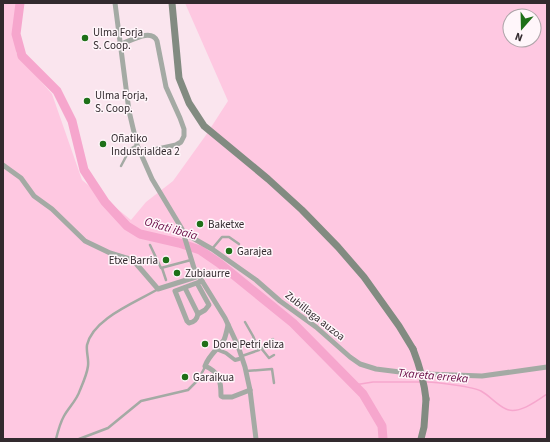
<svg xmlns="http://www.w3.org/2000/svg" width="550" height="442" viewBox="0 0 550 442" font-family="'Source Sans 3',sans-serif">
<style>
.green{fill:#fec8e1;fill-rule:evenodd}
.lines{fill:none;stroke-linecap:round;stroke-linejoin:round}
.stream{stroke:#f6a6cd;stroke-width:1.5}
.river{stroke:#f6a6cd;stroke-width:9}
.service{stroke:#a4aaa4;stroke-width:2.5}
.pedestrian{stroke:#a4aaa4;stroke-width:4}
.minor{stroke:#a4aaa4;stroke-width:5}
.secondary{stroke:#828b81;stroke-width:7}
.secondary-bridge{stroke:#828b81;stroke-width:7}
.poi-dot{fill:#1e7018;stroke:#fff6fa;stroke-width:1.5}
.labels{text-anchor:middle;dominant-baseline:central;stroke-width:3;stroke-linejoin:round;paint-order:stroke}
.poi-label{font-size:11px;fill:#322a2e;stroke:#fff6fa;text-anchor:start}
.street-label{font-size:11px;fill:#322a2e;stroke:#fff6fa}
.water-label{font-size:12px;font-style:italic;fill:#690c46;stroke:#fff6fa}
</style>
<rect width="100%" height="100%" fill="#fae5ee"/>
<path class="green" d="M3 3H16V53L52 94 82 180 131 220 146 202 173 181 206 135 228 101 185 3H547V439H3ZM510 16H534V40H510Z"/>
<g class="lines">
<g class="stream">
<path d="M427 382C436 382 474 387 481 391 490 396 497 405 506 409 518 415 537 401 547 394"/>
<path d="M354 385 373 382H421"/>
</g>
<path class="river" d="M20 3 16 34 22 56 57 91 72 121 84 170 105 202 127 226 140 234 179 243 200 250 219 263 293 323 363 394 382 426 383 439"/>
<g class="service">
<path d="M121 166 130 149 137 145"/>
<path d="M150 245 161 268 191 260"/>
<path d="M212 249 222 237H229L239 244"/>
<path d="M162 268 166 280"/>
<path d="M261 348 269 358 274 355"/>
<path d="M261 349 273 339"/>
<path d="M242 356 259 350 253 336 245 322"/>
<path d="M246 371 272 369 274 383"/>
<path d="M56 439C58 431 60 423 64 416 69 407 77 400 80 390 83 383 87 374 88 366 89 359 86 352 87 345 93 318 137 302 158 289"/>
<path d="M79 439 108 428 141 401 188 390 198 380 205 367"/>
</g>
<path class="pedestrian" d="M216 349 226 353 235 360 239 359"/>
<g class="minor">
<path d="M115 3 129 111 137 145 152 179 182 229 194 268 225 318 238 346 245 367 250 390 256 439"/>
<path d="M121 44C131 41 151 28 157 41L166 87 180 118 184 129V136L181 142 176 145 140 153"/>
<path d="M3 165 21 178 34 196 52 209 85 241 110 253 133 260 158 289 199 276"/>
<path d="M184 233 212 249 256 280 280 301 316 327 350 357 360 364 376 369 416 374"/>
<path d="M197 283 209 305 205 310 198 314C197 319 195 322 189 323L187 321 175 291 202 281"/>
<path d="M185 288 198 314"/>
<path d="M228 325C227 330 226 335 224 340 218 349 209 355 205 366 220 372 221 382 221 396L223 397H232L250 390"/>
<path d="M427 374 482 376 547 367"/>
</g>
<g class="secondary">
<path d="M172 3 179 78 189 103 204 126 268 179 302 210 338 247 364 277 399 326 413 349"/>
<path d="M421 439 424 427 426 399"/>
</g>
<path class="secondary-bridge" d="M413 349C420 367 424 380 426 399"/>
</g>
<g class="poi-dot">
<circle cx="85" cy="38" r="4"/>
<circle cx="87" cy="101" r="4"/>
<circle cx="103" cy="144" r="4"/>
<circle cx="200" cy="224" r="4"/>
<circle cx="229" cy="251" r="4"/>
<circle cx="166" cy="260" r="4"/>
<circle cx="177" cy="273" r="4"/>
<circle cx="205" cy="344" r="4"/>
<circle cx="185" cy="377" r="4"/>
</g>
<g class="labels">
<g class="poi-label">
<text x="93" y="32">Ulma Forja<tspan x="93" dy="13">S. Coop.</tspan></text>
<text x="95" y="95">Ulma Forja,<tspan x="95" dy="13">S. Coop.</tspan></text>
<text x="111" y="138">Oñatiko<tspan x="111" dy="13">Industrialdea 2</tspan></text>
<text x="208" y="224">Baketxe</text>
<text x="237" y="251">Garajea</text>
<text x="158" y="260" text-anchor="end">Etxe Barria</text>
<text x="185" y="273">Zubiaurre</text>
<text x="213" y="344">Done Petri eliza</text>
<text x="193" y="377">Garaikua</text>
</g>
<g class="street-label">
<text transform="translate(315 316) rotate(38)">Zubillaga auzoa</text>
</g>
<g class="water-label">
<text transform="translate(171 229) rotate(16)">Oñati ibaia</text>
<text transform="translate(433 376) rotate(5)">Txareta erreka</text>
</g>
</g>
<rect width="550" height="442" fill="none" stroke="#322a2e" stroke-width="8"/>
<g transform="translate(522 28) rotate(200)"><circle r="19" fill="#fff6fa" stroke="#ada4a8"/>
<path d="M0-3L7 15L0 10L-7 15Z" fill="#1e7018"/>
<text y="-6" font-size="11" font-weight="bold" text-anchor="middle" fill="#322a2e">N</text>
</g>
</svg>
